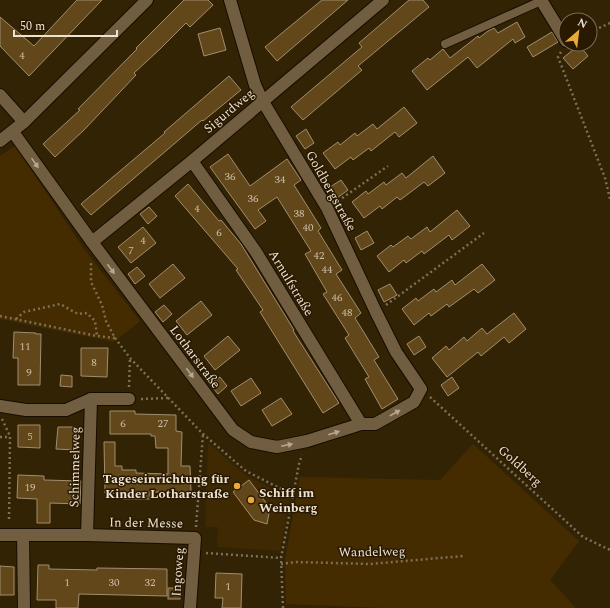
<svg xmlns="http://www.w3.org/2000/svg" width="610" height="608" viewBox="0 0 610 608" font-family="Spectral,serif">
<style>
.built{fill:#3e2903}
.green{fill:#442c00}
.building{fill:#614719;stroke:#a28e6f}
.lines{fill:none;stroke-linecap:round;stroke-linejoin:round}
.service-casing{stroke:#180c00;stroke-width:10}
.minor-casing{stroke:#180c00;stroke-width:14}
.tertiary-casing{stroke:#180c00;stroke-width:14}
.path{stroke:#7e7057;stroke-width:2.5;stroke-dasharray:2 3;stroke-linecap:butt}
.service{stroke:#715e41;stroke-width:8}
.minor{stroke:#715e41;stroke-width:12}
.tertiary{stroke:#715e41;stroke-width:12}
.oneway{fill:#b6a791}
.poi-dot{fill:#e9ab38;stroke:#291900;stroke-width:1.5}
.labels{text-anchor:middle;dominant-baseline:central;stroke-width:3;stroke-linejoin:round;paint-order:stroke}
.number-label{font-size:11px;fill:#cbbca4}
.street-label{font-size:13px;fill:#eee3d3;stroke:#291900}
.poi-label{font-size:13px;font-weight:bold;fill:#eee3d3;stroke:#291900;text-anchor:end}
</style>
<rect width="100%" height="100%" fill="#332305"/>
<path class="built" d="M208 443 244 474 290 498 280 551 217 547 218 527H205Z"/>
<g class="green">
<path d="M15 146 84 249 140 321 114 342 0 319V156Z"/>
<path d="M473 444 579 541 550 580 576 608H384L286 604 285 559 300 477 440 480Z"/>
</g>
<g class="building">
<path d="M77 0H102L29 76 0 46V17L34 46Z"/>
<path d="M184 0H208L213 5 190 27 186 23 160 49 134 73 136 75 84 130 55 157 43 144 80 110 78 109 137 49 136 48Z"/>
<path d="M322 0H348L277 61 265 47Z"/>
<path d="M409 0H423L429 7 358 66 362 70 303 120 291 107 362 47 359 43Z"/>
<path d="M517 22 525 37 515 43 513 39 477 68 468 57 427 90 412 71 428 58 430 60 443 49 450 58 478 36 479 38 488 31 494 28 498 33Z"/>
<path d="M220 28 226 50 204 56 198 34Z"/>
<path d="M552 32 558 42 533 57 527 47Z"/>
<path d="M579 45 588 56 573 69 563 58Z"/>
<path d="M229 76 241 90 203 121 202 120 91 215 81 204 165 133 164 132Z"/>
<path d="M404 107 417 123 399 137 395 132 371 151 369 148 353 160 351 157 335 169 323 153 338 142 340 145 355 133 357 136 373 124 377 129Z"/>
<path d="M306 129 314 143 305 149 296 136Z"/>
<path d="M228 154 250 186 287 159 301 180 294 185 321 228 318 231 342 270 336 274 361 313 355 318 379 357 374 360 398 399 382 409 365 379 369 377 345 338 349 335 323 294 327 292 305 254 311 251 277 197 258 210 266 221 255 229 210 167Z"/>
<path d="M433 156 445 173 428 186 424 182 400 200 397 197 382 209 380 206 364 218 352 202 366 191 368 194 384 182 386 185 402 173 406 178Z"/>
<path d="M341 180 348 190 337 198 330 187Z"/>
<path d="M188 184 219 221 221 220 241 244 294 330 293 331 339 403 323 413 260 312 263 310 236 270 238 269 175 196Z"/>
<path d="M149 207 157 216 148 224 140 214Z"/>
<path d="M457 210 470 226 452 240 449 235 424 254 422 251 406 263 404 260 389 272 377 256 391 245 393 247 408 236 411 239 427 227 430 232Z"/>
<path d="M143 227 156 243 131 263 118 247Z"/>
<path d="M367 231 374 243 361 250 355 238Z"/>
<path d="M173 264 185 278 160 298 149 284Z"/>
<path d="M482 264 495 280 478 293 474 289 449 307 447 304 431 316 429 313 414 325 402 309 416 298 418 301 434 289 436 292 452 280 455 285Z"/>
<path d="M137 267 145 276 135 284 128 274Z"/>
<path d="M390 284 397 295 384 302 378 290Z"/>
<path d="M201 301 212 315 187 335 176 321Z"/>
<path d="M164 305 172 314 163 322 155 312Z"/>
<path d="M514 313 526 329 509 343 504 337 481 356 478 352 447 377 432 358 446 346 449 350 464 337 467 341 482 328 487 334Z"/>
<path d="M14 332 36 333V334H41L40 385H18V358H13Z"/>
<path d="M228 336 240 350 215 370 204 356Z"/>
<path d="M419 336 426 347 414 355 407 344Z"/>
<path d="M81 348H108L107 377 81 376Z"/>
<path d="M61 375 72 376V387L60 386Z"/>
<path d="M220 377 227 386 218 394 210 384Z"/>
<path d="M452 377 459 388 448 396 441 385Z"/>
<path d="M251 378 261 393 241 406 231 391Z"/>
<path d="M281 398 292 414 272 426 262 410Z"/>
<path d="M110 411H135V414L176 415V431L182 432 181 466H190L191 492H150V499H123V493H105L104 442H115V466H122V470H136V473L168 474V448H156L155 436H151V434H110Z"/>
<path d="M18 425H40V448L18 447Z"/>
<path d="M58 427H76V450L56 449Z"/>
<path d="M18 475 44 476V480L81 481 80 504 50 503V523H37V499L17 498Z"/>
<path d="M249 480 270 508 267 524 254 520 233 492Z"/>
<path d="M38 565H49V569L97 570V568L167 569V596L79 594 78 608H56V600H37Z"/>
<path d="M0 566 14 567V595H0Z"/>
<path d="M216 573 242 574 241 608H222L223 598H215Z"/>
<rect x="168" y="588" width="12" height="11"/>
</g>
<g class="lines">
<defs>
<path id="service" d="M445 44 541 1"/>
<g id="minor">
<path d="M541 0 566 41"/>
<path d="M0 95 24 122"/>
<path d="M13 132 92 242 233 430 251 442 277 447 307 441 361 424H375L414 402 421 389 396 352 376 312 327 208 262 100 255 85 230 0"/>
<path d="M192 161 256 252 361 424"/>
<path d="M92 242 192 161 383 0"/>
<path d="M91 399H129"/>
<path d="M0 406 26 410H66L91 399 87 535"/>
<path d="M0 535H87L195 538 190 608"/>
<path d="M23 536 24 608"/>
</g>
<path id="tertiary" d="M0 141 24 122 147 0"/>
</defs>
<use href="#service" class="service-casing"/>
<use href="#minor" class="minor-casing"/>
<use href="#tertiary" class="tertiary-casing"/>
<g class="path">
<path d="M590 32 610 23"/>
<path d="M561 52 558 57 605 178 610 199"/>
<path d="M338 201 388 166"/>
<path d="M386 305 484 233"/>
<path d="M0 316 97 336 115 338 106 321 102 305 91 282V262"/>
<path d="M16 319 24 312 60 304 78 314 87 313 95 321 97 336"/>
<path d="M115 338 130 358 203 434 246 471 293 495"/>
<path d="M129 387 130 358"/>
<path d="M430 397 583 537 610 550"/>
<path d="M141 399 168 398"/>
<path d="M2 419 10 436"/>
<path d="M0 437H10L9 522"/>
<path d="M196 527 203 434"/>
<path d="M206 553 281 558"/>
<path d="M281 564 296 562 370 564 463 556"/>
<path d="M283 608 281 558 299 464 302 455"/>
</g>
<use href="#service" class="service"/>
<use href="#minor" class="minor"/>
<use href="#tertiary" class="tertiary"/>
</g>
<defs><path id="oneway-solid" d="M-6-.8H1V-3.2L6.5 0L1 3.2V.8H-6Z"/></defs>
<g class="oneway">
<use href="#oneway-solid" transform="translate(35 163) rotate(55)"/>
<use href="#oneway-solid" transform="translate(111 269) rotate(53)"/>
<use href="#oneway-solid" transform="translate(190 373) rotate(53)"/>
<use href="#oneway-solid" transform="translate(395 413) rotate(-29)"/>
<use href="#oneway-solid" transform="translate(334 433) rotate(-17)"/>
<use href="#oneway-solid" transform="translate(287 445) rotate(-12)"/>
</g>
<g class="poi-dot">
<circle cx="237" cy="486" r="4"/>
<circle cx="251" cy="500" r="4"/>
</g>
<g class="labels">
<g class="number-label">
<text x="22" y="55">4</text>
<text x="230" y="176">36</text>
<text x="280" y="179">34</text>
<text x="253" y="198">36</text>
<text x="197" y="208">4</text>
<text x="299" y="213">38</text>
<text x="308" y="227">40</text>
<text x="219" y="232">6</text>
<text x="143" y="240">4</text>
<text x="131" y="250">7</text>
<text x="319" y="255">42</text>
<text x="327" y="269">44</text>
<text x="337" y="297">46</text>
<text x="347" y="312">48</text>
<text x="25" y="346">11</text>
<text x="94" y="362">8</text>
<text x="29" y="372">9</text>
<text x="123" y="423">6</text>
<text x="163" y="423">27</text>
<text x="30" y="436">5</text>
<text x="30" y="487">19</text>
<text x="67" y="582">1</text>
<text x="114" y="582">30</text>
<text x="150" y="582">32</text>
<text x="228" y="586">1</text>
</g>
<g class="street-label">
<text transform="translate(229 111) rotate(-40)">Sigurdweg</text>
<text transform="translate(331 191) rotate(61)">Goldbergstraße</text>
<text transform="translate(291 283) rotate(59)">Arnulfstraße</text>
<text transform="translate(195 357) rotate(53)">Lotharstraße</text>
<text transform="translate(520 466) rotate(42)">Goldberg</text>
<text transform="translate(75 467) rotate(-89)">Schimmelweg</text>
<text transform="translate(146 523) rotate(1)">In der Messe</text>
<text transform="translate(372 552) rotate(-1)">Wandelweg</text>
<text transform="translate(178 572) rotate(-86)">Ingoweg</text>
</g>
<g class="poi-label">
<text x="229" y="479">Tageseinrichtung für<tspan x="229" dy="15">Kinder Lotharstraße</tspan></text>
<text x="259" y="493" text-anchor="start">Schiff im<tspan x="259" dy="15">Weinberg</tspan></text>
</g>
</g>
<g transform="translate(578 32) rotate(28)"><circle r="19" fill="#291900" stroke="#786a54"/>
<path d="M0-3L7 15L0 10L-7 15Z" fill="#e9ab38"/>
<text y="-6" font-size="11" font-weight="bold" text-anchor="middle" fill="#eee3d3">N</text>
</g>
<path d="M14 30v6h103v-6" fill="none" stroke="#eee3d3" stroke-width="2"/>
<text x="20" y="30" font-size="12" fill="#eee3d3" stroke="#291900" stroke-width="3" paint-order="stroke">50 m</text>
</svg>
